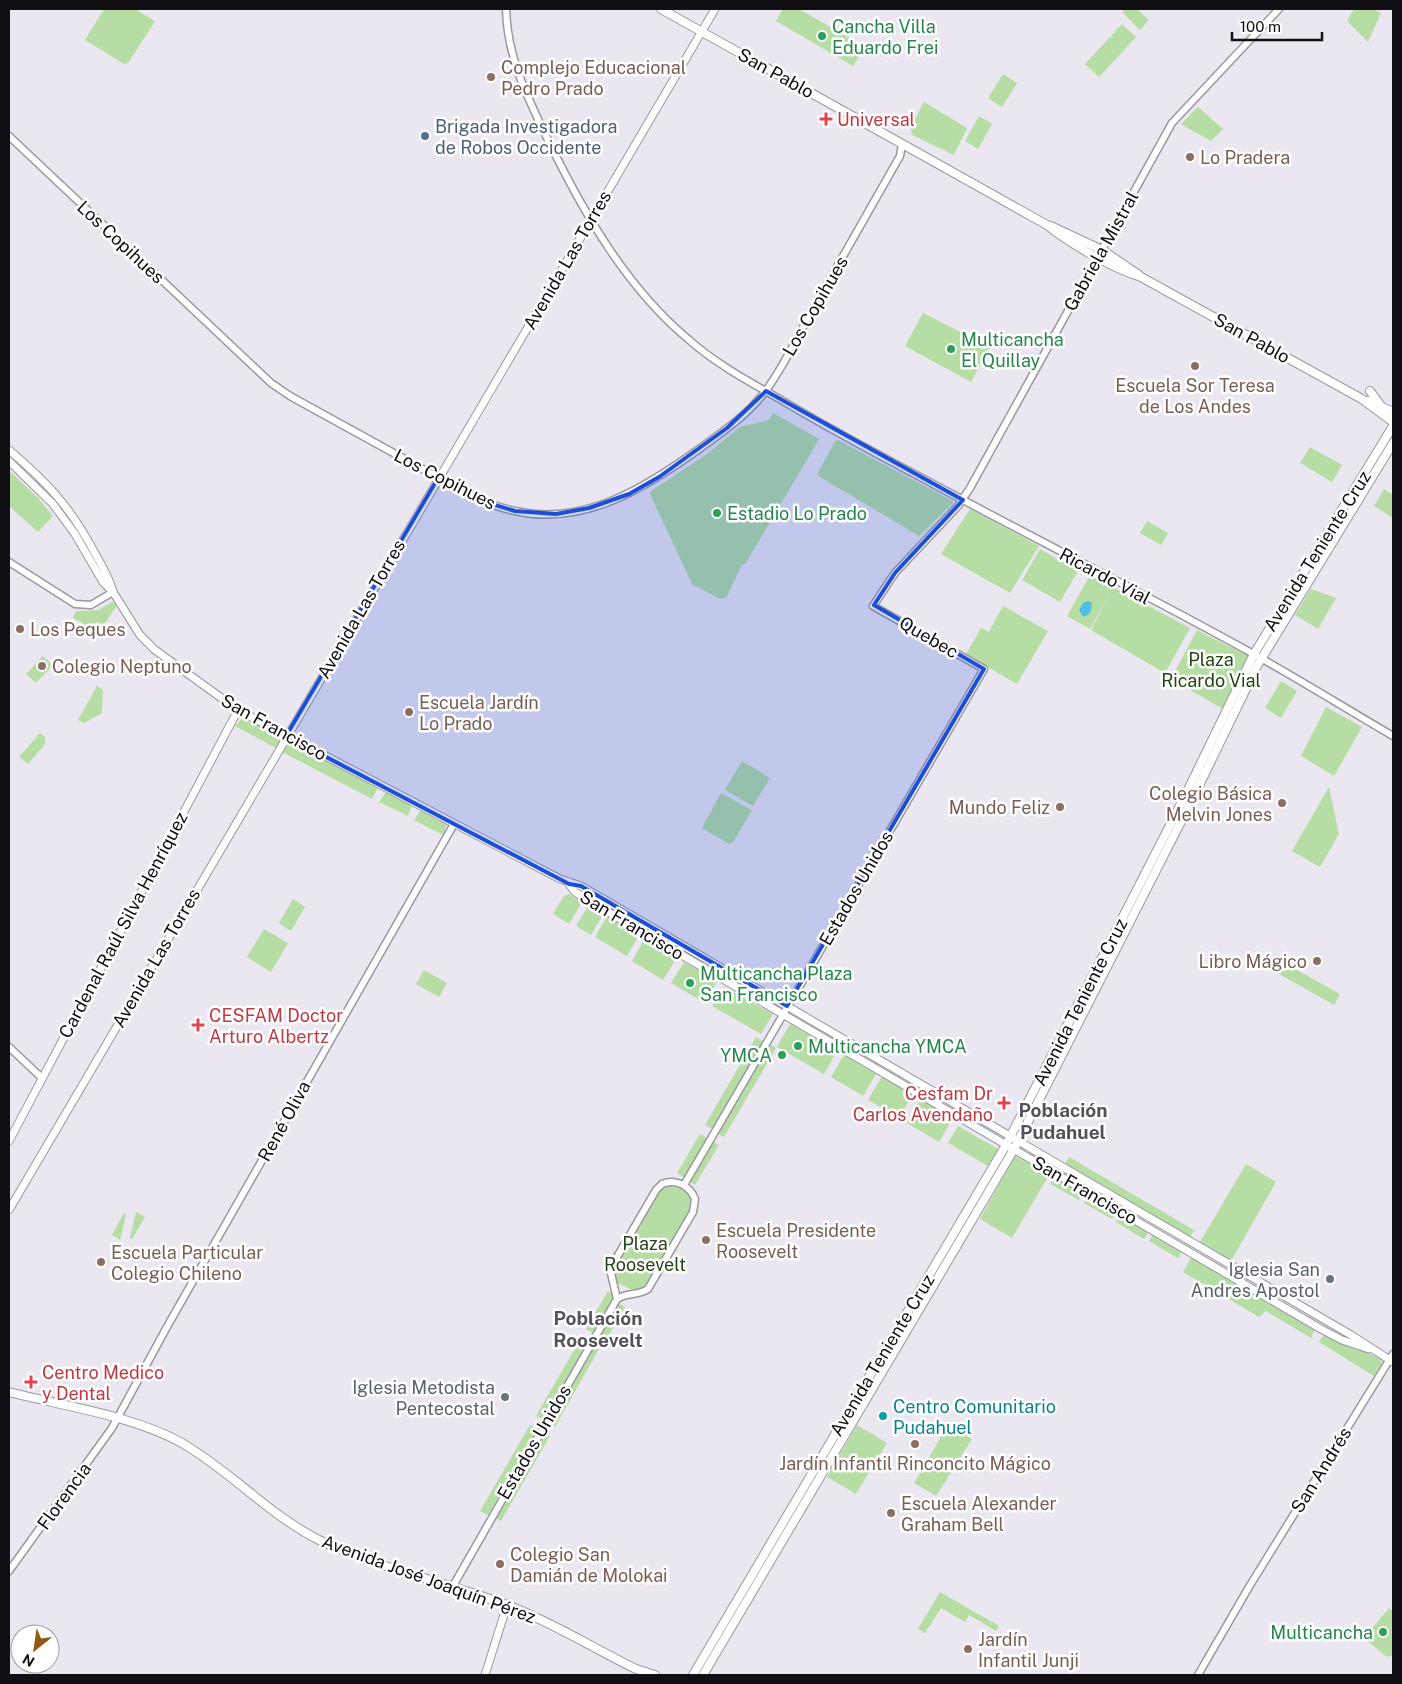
<svg xmlns="http://www.w3.org/2000/svg" width="1402" height="1684" viewBox="0 0 1402 1684" font-family="'Public Sans',sans-serif">
<style>
.green{fill:#b5dda4}
.water{fill:#51c0e2}
.lines{fill:none;stroke-linecap:round;stroke-linejoin:round}
.tertiary-casing{stroke:#9b97a1;stroke-width:9}
.secondary-casing{stroke:#9b97a1;stroke-width:9}
.primary-casing{stroke:#9b97a1;stroke-width:10}
.tertiary{stroke:#fff;stroke-width:6}
.secondary{stroke:#fff;stroke-width:7}
.primary{stroke:#fff;stroke-width:8}
.marked{fill:#1d4ed8;fill-opacity:0.2;stroke:#1d4ed8;stroke-width:4;stroke-linejoin:round}
.leisure-dot{fill:#2e9e5b;stroke:#fff;stroke-width:2}
.education-dot{fill:#8d6e63;stroke:#fff;stroke-width:2}
.health-dot{fill:#e0444e;stroke:#fff;stroke-width:2}
.service-dot{fill:#5c6f8a;stroke:#fff;stroke-width:2}
.worship-dot{fill:#6b7280;stroke:#fff;stroke-width:2}
.culture-dot{fill:#0f9aa8;stroke:#fff;stroke-width:2}
.labels{text-anchor:middle;dominant-baseline:central;stroke-width:5;stroke-linejoin:round;paint-order:stroke}
.leisure-label{font-size:18px;fill:#27864d;stroke:#fff;text-anchor:start}
.education-label{font-size:18px;fill:#785e54;stroke:#fff;text-anchor:start}
.street-label{font-size:18px;fill:#110f13;stroke:#fff}
.health-label{font-size:18px;fill:#be3a42;stroke:#fff;text-anchor:start}
.service-label{font-size:18px;fill:#4e5e75;stroke:#fff;text-anchor:start}
.park-label{font-size:18px;fill:#244514;stroke:#fff}
.worship-label{font-size:18px;fill:#5b616d;stroke:#fff;text-anchor:end}
.culture-label{font-size:18px;fill:#0d838f;stroke:#fff;text-anchor:start}
.neighbourhood-label{font-size:19px;font-weight:bold;fill:#55525a;stroke:#fff}
</style>
<rect width="100%" height="100%" fill="#ebe7f1"/>
<g class="green">
<path d="M104 9H135L153 20 154 23 128 63 124 64 85 40Z"/>
<path d="M783 9H799L865 47 853 66 776 21Z"/>
<path d="M1125 9H1137L1149 20 1140 30 1122 12Z"/>
<path d="M1354 9H1373L1381 13 1368 42 1347 21Z"/>
<path d="M1122 24 1136 37 1099 77 1085 64Z"/>
<path d="M1003 74 1017 83 1002 107 988 98Z"/>
<path d="M924 102 967 128 954 155 912 135 911 127Z"/>
<path d="M1198 107 1223 129 1211 141 1181 124Z"/>
<path d="M979 116 992 124 978 149 965 141Z"/>
<path d="M923 313 990 347 971 382 905 346Z"/>
<path d="M773 413 819 439 746 563 742 565 726 598 720 599 692 584 650 494 651 491 707 454 740 427 769 420Z"/>
<path d="M838 440 953 501V503L919 536 817 475 835 441Z"/>
<path d="M1310 447 1342 465 1332 482 1300 463Z"/>
<path d="M9 470 39 499 53 516 38 532 9 506Z"/>
<path d="M1384 489 1393 495V518L1374 506Z"/>
<path d="M970 509 1039 546 1010 593 941 554Z"/>
<path d="M1147 521 1168 533 1161 545 1140 533Z"/>
<path d="M1040 549 1078 571 1060 602 1022 580Z"/>
<path d="M1090 575 1190 628 1165 673 1091 630 1110 593 1090 629 1067 616Z"/>
<path d="M1311 589 1336 598 1318 629 1295 615Z"/>
<path d="M112 602 117 605 104 625 97 622 93 629 73 618 76 611 99 610Z"/>
<path d="M1003 606 1048 631 1017 684 966 654 981 628 989 632Z"/>
<path d="M1197 630 1248 656 1223 709 1171 679Z"/>
<path d="M43 656 53 665 36 683 26 674Z"/>
<path d="M1281 681 1297 691 1281 718 1265 708Z"/>
<path d="M97 686 103 690 102 713 84 723 78 720Z"/>
<path d="M1326 707 1362 727 1334 776 1301 756Z"/>
<path d="M244 716 279 735 281 738 276 748 235 726Z"/>
<path d="M40 733 45 737V744L28 764 19 757Z"/>
<path d="M289 742 375 786 377 789 372 799 282 752Z"/>
<path d="M742 761 770 778 753 806 725 790Z"/>
<path d="M1329 787 1339 834 1320 867 1292 851Z"/>
<path d="M386 792 412 805 408 816 379 802Z"/>
<path d="M721 793 752 810 733 842 729 844 702 828Z"/>
<path d="M421 810 447 824 443 835 414 820Z"/>
<path d="M569 894 582 902 569 924 553 914 564 896Z"/>
<path d="M293 899 305 907 291 931 279 923Z"/>
<path d="M588 906 603 915 591 935 576 926Z"/>
<path d="M607 916 639 935 627 956 595 937Z"/>
<path d="M264 929 288 943 271 972 247 957Z"/>
<path d="M645 938 677 957 663 980 632 961Z"/>
<path d="M1279 960 1340 994 1334 1005 1274 971Z"/>
<path d="M684 962 717 981 705 1003 671 983Z"/>
<path d="M424 970 447 983 439 997 416 984Z"/>
<path d="M724 987 773 1014 761 1034 712 1006Z"/>
<path d="M790 1024 837 1051 824 1074 777 1047Z"/>
<path d="M756 1037 763 1041 713 1129 705 1125Z"/>
<path d="M769 1043 776 1048 724 1137 717 1133Z"/>
<path d="M844 1055 876 1074 863 1096 831 1077Z"/>
<path d="M882 1076 913 1094 899 1118 868 1100Z"/>
<path d="M921 1099 953 1118 939 1142 907 1123Z"/>
<path d="M958 1126 998 1149 988 1166 948 1143Z"/>
<path d="M700 1134 707 1138 685 1178 677 1173Z"/>
<path d="M712 1141 719 1145 695 1185 689 1181Z"/>
<path d="M1015 1156 1049 1175 1012 1238 980 1219Z"/>
<path d="M1069 1157 1194 1230 1190 1237 1065 1164Z"/>
<path d="M1246 1164 1276 1182 1231 1261 1200 1242Z"/>
<path d="M1055 1176 1083 1193 1079 1200 1050 1184Z"/>
<path d="M667 1185 685 1190 693 1200V1208L646 1287 634 1291 614 1281 613 1270 660 1190Z"/>
<path d="M1088 1196 1116 1212 1112 1219 1084 1203Z"/>
<path d="M136 1212 145 1217 132 1239 130 1238Z"/>
<path d="M124 1213 126 1215 120 1240 112 1235Z"/>
<path d="M1120 1215 1149 1231 1144 1239 1116 1222Z"/>
<path d="M1153 1234 1182 1251 1178 1258 1149 1241Z"/>
<path d="M1192 1256 1315 1329 1311 1338 1266 1311 1259 1317 1183 1272Z"/>
<path d="M608 1291 615 1295 593 1333 586 1329Z"/>
<path d="M618 1303 625 1307 605 1342 598 1337Z"/>
<path d="M1324 1335 1381 1358 1382 1363 1374 1376 1319 1342Z"/>
<path d="M581 1338 588 1342 544 1420 536 1416Z"/>
<path d="M593 1346 599 1349 555 1427 548 1424Z"/>
<path d="M530 1425 538 1429 488 1515 480 1511Z"/>
<path d="M857 1425 887 1443 856 1494 827 1477Z"/>
<path d="M948 1425 972 1439 936 1496 914 1483Z"/>
<path d="M543 1432 550 1436 501 1521 494 1517Z"/>
<path d="M940 1592 999 1626 996 1631 969 1615 965 1622 941 1608 925 1633 918 1629Z"/>
<path d="M1389 1608 1393 1611V1655L1387 1657 1364 1638Z"/>
</g>
<path class="water" d="M1088 601 1092 603C1092 610 1090 615 1083 617L1079 610 1083 603Z"/>
<g class="lines">
<defs>
<g id="tertiary">
<path d="M506 9C507 58 529 101 550 144 585 215 627 288 688 339 715 363 746 380 778 398 829 429 883 457 935 485 1039 541 1145 594 1248 651 1297 678 1345 708 1393 736"/>
<path d="M9 136 271 383 290 396C333 420 376 443 419 467 450 484 480 504 515 511 585 527 648 486 702 447 724 431 747 415 764 393 782 370 795 341 809 316 840 262 870 209 900 156L902 144"/>
<path d="M9 562 75 604 91 605 113 592"/>
<path d="M9 1047 42 1078"/>
<path d="M684 1185 984 669 873 606 895 573 958 506 970 488 1172 123 1279 9"/>
<path d="M9 1571 112 1428 168 1325 454 824"/>
<path d="M453 1586 617 1299C627 1292 638 1296 648 1289L693 1212 695 1199C690 1186 676 1178 662 1184L656 1190 610 1269 617 1299"/>
<path d="M1198 1675 1249 1587 1393 1354"/>
</g>
<g id="secondary">
<path d="M9 450C49 484 72 509 97 557 103 568 110 579 113 592"/>
<path d="M9 461 53 504 75 534 103 582 113 592 140 635 155 650 238 710 560 879 581 886 1351 1335 1393 1362"/>
<path d="M569 884 574 891 586 899 1321 1329 1342 1340 1369 1349"/>
<path d="M9 1141 238 710"/>
<path d="M9 1210 715 9"/>
<path d="M485 1675 507 1605"/>
</g>
<g id="primary">
<path d="M661 9 1047 225C1069 243 1114 269 1141 277L1362 399 1393 422"/>
<path d="M1051 226 1102 250 1139 275"/>
<path d="M1370 391 1381 406"/>
<path d="M1368 401 1393 412"/>
<path d="M9 1392C63 1406 134 1416 182 1443 232 1472 270 1516 321 1541 380 1569 446 1582 507 1605 552 1622 593 1648 636 1669L655 1675"/>
<path d="M693 1675 1006 1145 1186 794 1254 654 1393 426"/>
<path d="M703 1675 1014 1149 1193 798 1257 666 1393 443"/>
</g>
</defs>
<use href="#tertiary" class="tertiary-casing"/>
<use href="#secondary" class="secondary-casing"/>
<use href="#primary" class="primary-casing"/>
<use href="#tertiary" class="tertiary"/>
<use href="#secondary" class="secondary"/>
<use href="#primary" class="primary"/>
</g>
<path class="marked" d="M766 391 963 500 895 573 874 605 984 669 787 1006 581 886 569 884 286 736 438 478 482 501 515 511 556 514 589 508 629 494 659 477 727 428Z"/>
<g class="leisure-dot">
<circle cx="822" cy="36" r="5"/>
<circle cx="951" cy="349" r="5"/>
<circle cx="717" cy="513" r="5"/>
<circle cx="690" cy="983" r="5"/>
<circle cx="798" cy="1046" r="5"/>
<circle cx="782" cy="1055" r="5"/>
<circle cx="1383" cy="1632" r="5"/>
</g>
<g class="education-dot">
<circle cx="491" cy="77" r="5"/>
<circle cx="1190" cy="157" r="5"/>
<circle cx="1195" cy="366" r="5"/>
<circle cx="20" cy="629" r="5"/>
<circle cx="42" cy="666" r="5"/>
<circle cx="409" cy="712" r="5"/>
<circle cx="1282" cy="803" r="5"/>
<circle cx="1060" cy="807" r="5"/>
<circle cx="1317" cy="961" r="5"/>
<circle cx="706" cy="1240" r="5"/>
<circle cx="101" cy="1262" r="5"/>
<circle cx="915" cy="1444" r="5"/>
<circle cx="891" cy="1513" r="5"/>
<circle cx="500" cy="1564" r="5"/>
<circle cx="968" cy="1649" r="5"/>
</g>
<g class="health-dot">
<path d="M823.5 111.5h5v5h5v5h-5v5h-5v-5h-5v-5h5z"/>
<path d="M195.5 1017.5h5v5h5v5h-5v5h-5v-5h-5v-5h5z"/>
<path d="M1001.5 1095.5h5v5h5v5h-5v5h-5v-5h-5v-5h5z"/>
<path d="M28.5 1374.5h5v5h5v5h-5v5h-5v-5h-5v-5h5z"/>
</g>
<circle class="service-dot" cx="425" cy="136" r="5"/>
<g class="worship-dot">
<circle cx="1330" cy="1279" r="5"/>
<circle cx="505" cy="1397" r="5"/>
</g>
<circle class="culture-dot" cx="883" cy="1416" r="5"/>
<g class="labels">
<g class="leisure-label">
<text x="832" y="26">Cancha Villa<tspan x="832" dy="21">Eduardo Frei</tspan></text>
<text x="961" y="339">Multicancha<tspan x="961" dy="21">El Quillay</tspan></text>
<text x="727" y="513">Estadio Lo Prado</text>
<text x="700" y="973">Multicancha Plaza<tspan x="700" dy="21">San Francisco</tspan></text>
<text x="808" y="1046">Multicancha YMCA</text>
<text x="772" y="1055" text-anchor="end">YMCA</text>
<text x="1373" y="1632" text-anchor="end">Multicancha</text>
</g>
<g class="education-label">
<text x="501" y="67">Complejo Educacional<tspan x="501" dy="21">Pedro Prado</tspan></text>
<text x="1200" y="157">Lo Pradera</text>
<text x="1195" y="385" text-anchor="middle">Escuela Sor Teresa<tspan x="1195" dy="21">de Los Andes</tspan></text>
<text x="30" y="629">Los Peques</text>
<text x="52" y="666">Colegio Neptuno</text>
<text x="419" y="702">Escuela Jardín<tspan x="419" dy="21">Lo Prado</tspan></text>
<text x="1272" y="793" text-anchor="end">Colegio Básica<tspan x="1272" dy="21">Melvin Jones</tspan></text>
<text x="1050" y="807" text-anchor="end">Mundo Feliz</text>
<text x="1307" y="961" text-anchor="end">Libro Mágico</text>
<text x="716" y="1230">Escuela Presidente<tspan x="716" dy="21">Roosevelt</tspan></text>
<text x="111" y="1252">Escuela Particular<tspan x="111" dy="21">Colegio Chileno</tspan></text>
<text x="915" y="1463" text-anchor="middle">Jardín Infantil Rinconcito Mágico</text>
<text x="901" y="1503">Escuela Alexander<tspan x="901" dy="21">Graham Bell</tspan></text>
<text x="510" y="1554">Colegio San<tspan x="510" dy="21">Damián de Molokai</tspan></text>
<text x="978" y="1639">Jardín<tspan x="978" dy="21">Infantil Junji</tspan></text>
</g>
<g class="street-label">
<text transform="translate(776 73) rotate(29)">San Pablo</text>
<text transform="translate(121 242) rotate(43)">Los Copihues</text>
<text transform="translate(1101 251) rotate(-61)">Gabriela Mistral</text>
<text transform="translate(567 260) rotate(-60)">Avenida Las Torres</text>
<text transform="translate(815 306) rotate(-60)">Los Copihues</text>
<text transform="translate(1252 338) rotate(29)">San Pablo</text>
<text transform="translate(445 479) rotate(27)">Los Copihues</text>
<text transform="translate(1317 551) rotate(-58)">Avenida Teniente Cruz</text>
<text transform="translate(1105 576) rotate(28)">Ricardo Vial</text>
<text transform="translate(361 609) rotate(-60)">Avenida Las Torres</text>
<text transform="translate(929 637) rotate(30)">Quebec</text>
<text transform="translate(274 727) rotate(29)">San Francisco</text>
<text transform="translate(856 888) rotate(-60)">Estados Unidos</text>
<text transform="translate(123 925) rotate(-62)">Cardenal Raúl Silva Henríquez</text>
<text transform="translate(632 925) rotate(31)">San Francisco</text>
<text transform="translate(156 958) rotate(-60)">Avenida Las Torres</text>
<text transform="translate(1080 1002) rotate(-63)">Avenida Teniente Cruz</text>
<text transform="translate(284 1121) rotate(-61)">René Oliva</text>
<text transform="translate(1085 1190) rotate(30)">San Francisco</text>
<text transform="translate(882 1355) rotate(-59)">Avenida Teniente Cruz</text>
<text transform="translate(534 1442) rotate(-60)">Estados Unidos</text>
<text transform="translate(1321 1470) rotate(-58)">San Andrés</text>
<text transform="translate(64 1496) rotate(-54)">Florencia</text>
<text transform="translate(429 1579) rotate(20)">Avenida José Joaquín Pérez</text>
</g>
<g class="health-label">
<text x="837" y="119">Universal</text>
<text x="209" y="1015">CESFAM Doctor<tspan x="209" dy="21">Arturo Albertz</tspan></text>
<text x="993" y="1093" text-anchor="end">Cesfam Dr<tspan x="993" dy="21">Carlos Avendaño</tspan></text>
<text x="42" y="1372">Centro Medico<tspan x="42" dy="21">y Dental</tspan></text>
</g>
<g class="service-label">
<text x="435" y="126">Brigada Investigadora<tspan x="435" dy="21">de Robos Occidente</tspan></text>
</g>
<g class="park-label">
<text x="1211" y="659">Plaza<tspan x="1211" dy="21">Ricardo Vial</tspan></text>
<text x="645" y="1243">Plaza<tspan x="645" dy="21">Roosevelt</tspan></text>
</g>
<g class="worship-label">
<text x="1320" y="1269">Iglesia San<tspan x="1320" dy="21">Andres Apostol</tspan></text>
<text x="495" y="1387">Iglesia Metodista<tspan x="495" dy="21">Pentecostal</tspan></text>
</g>
<g class="culture-label">
<text x="893" y="1406">Centro Comunitario<tspan x="893" dy="21">Pudahuel</tspan></text>
</g>
<g class="neighbourhood-label">
<text x="1063" y="1110">Población<tspan x="1063" dy="22">Pudahuel</tspan></text>
<text x="598" y="1318">Población<tspan x="598" dy="22">Roosevelt</tspan></text>
</g>
</g>
<rect width="1402" height="1684" fill="none" stroke="#110f13" stroke-width="20"/>
<g transform="translate(35 1649) rotate(210)"><circle r="24" fill="#ffffff" stroke="#a09fa1"/>
<path d="M0-4L9 19L0 12L-9 19Z" fill="#905711"/>
<text y="-8" font-size="14" font-weight="bold" text-anchor="middle" fill="#110f13">N</text>
</g>
<path d="M1232 32v8h90v-8" fill="none" stroke="#110f13" stroke-width="2.5"/>
<text x="1240" y="32" font-size="15" fill="#110f13" stroke="#ffffff" stroke-width="4" paint-order="stroke">100 m</text>
</svg>
